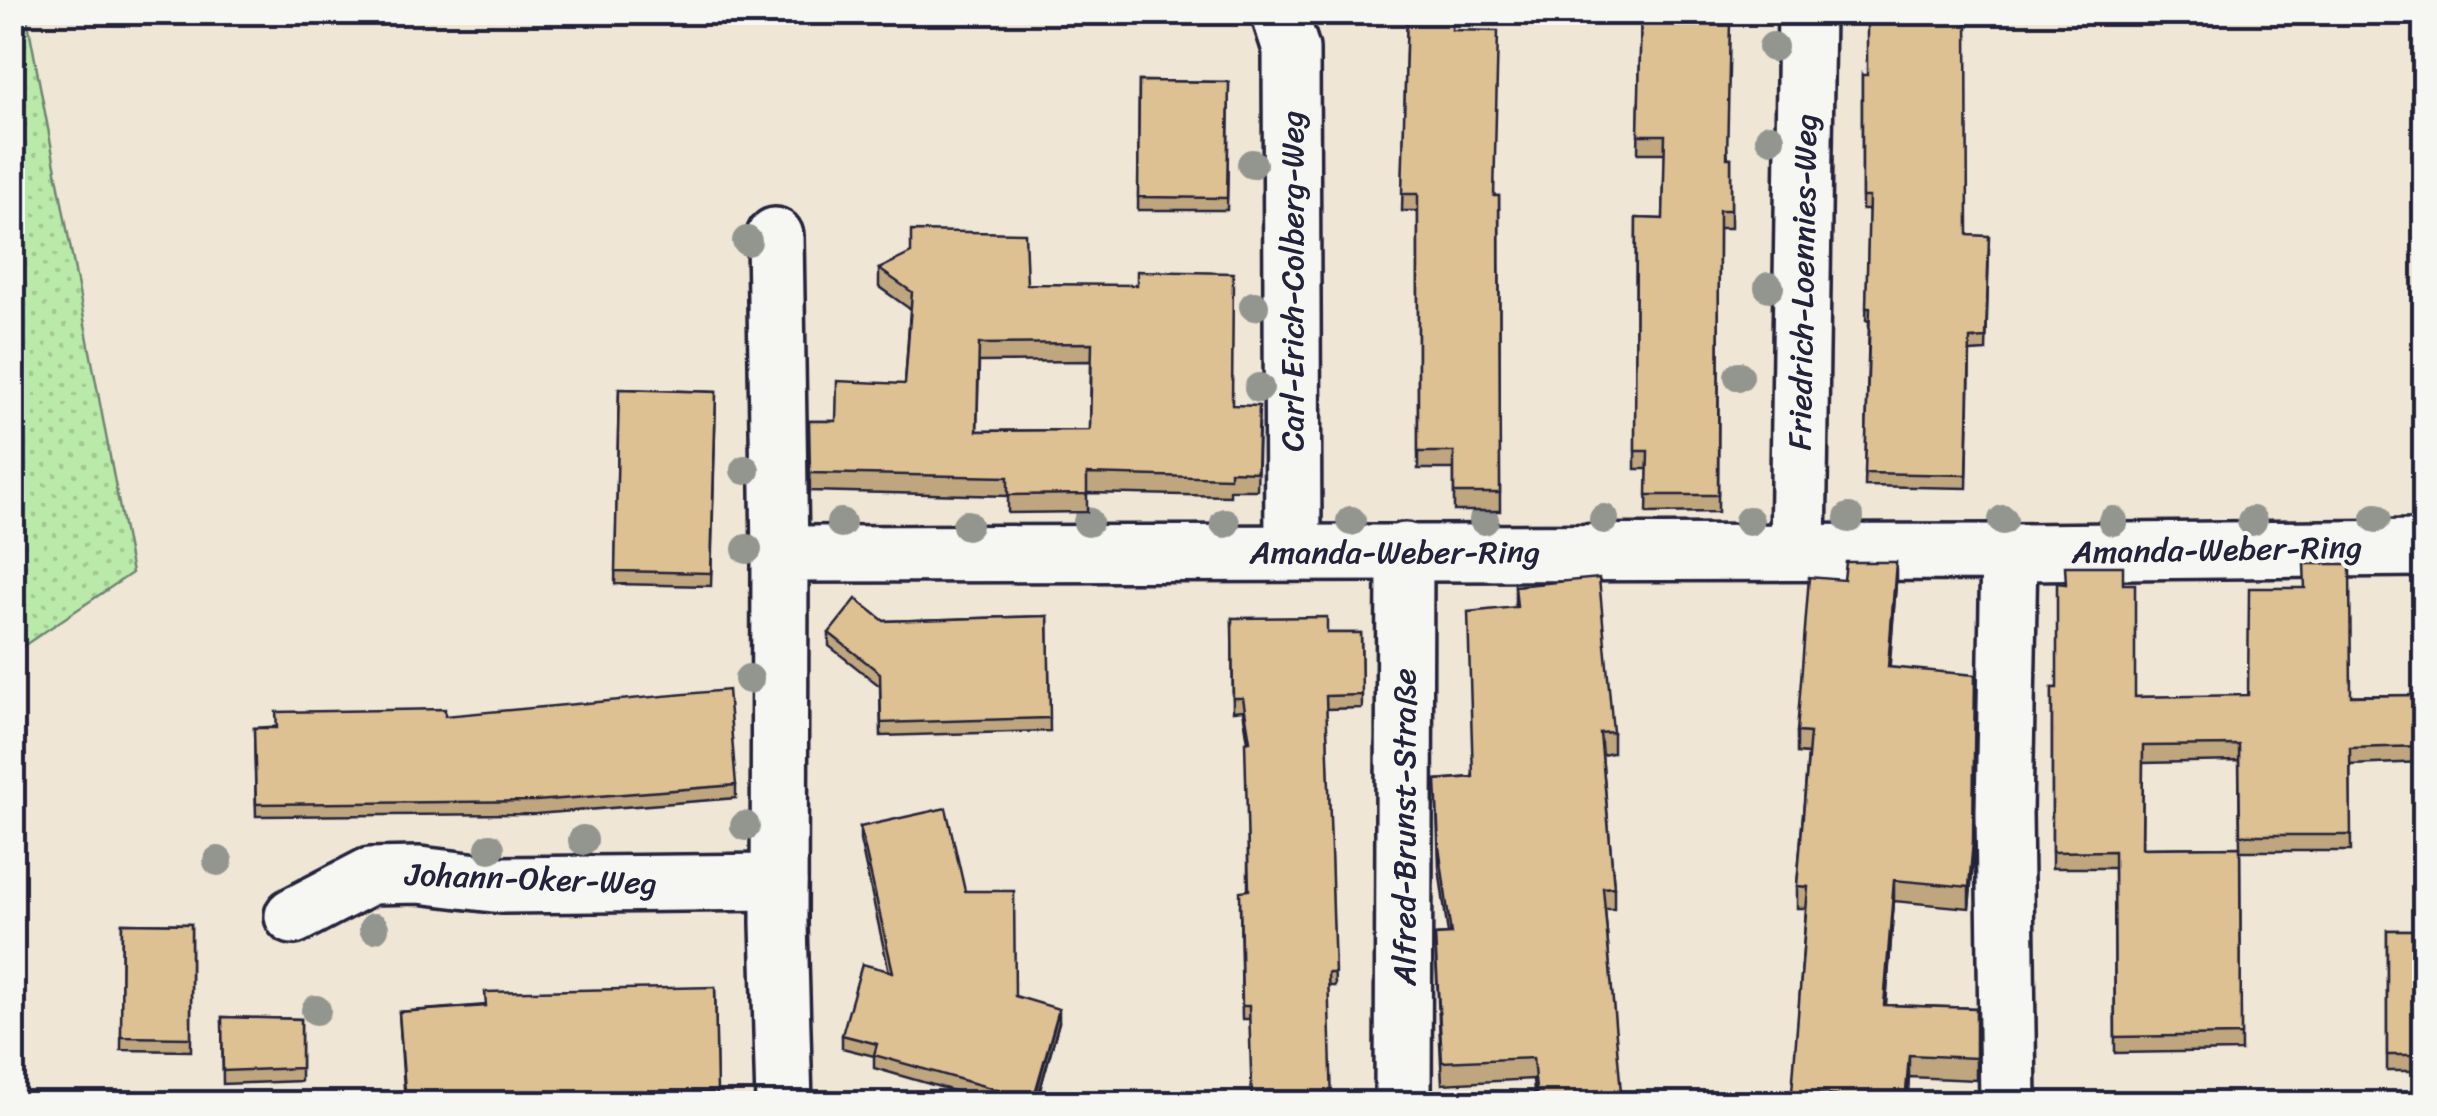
<svg xmlns="http://www.w3.org/2000/svg" width="2437" height="1116" viewBox="0 0 2437 1116" font-family="Sriracha,sans-serif">
<style>
.grass{fill:url(#grass-dots);stroke:#6e8672;stroke-width:2.5}
.lines{fill:none;stroke-linecap:round;stroke-linejoin:round}
.street-casing{stroke:#22223b;stroke-width:62}
.street{stroke:#f6f6f2;stroke-width:55}
.tree{fill:#93968f}
.wall{fill:#bfa67e;stroke:#22223b;stroke-width:2.5;fill-rule:evenodd}
.shaded-wall{fill:#9b8766;stroke:#22223b;stroke-width:2.5}
.building{fill:#dec192;stroke:#22223b;stroke-width:2.5;fill-rule:evenodd}
.labels{text-anchor:middle;dominant-baseline:central;stroke-width:8;stroke-linejoin:round;paint-order:stroke}
.street-label{font-size:32px;fill:#22223b;stroke:#f6f6f2}
</style>
<defs>
<pattern id="grass-dots" width="8" height="8" patternUnits="userSpaceOnUse" patternTransform="scale(2.5)"><rect width="8" height="8" fill="#baeaa9"/><path d="M2 2h.1M6 6h.1" fill="none" stroke="#a0c892" stroke-width="1.8" stroke-linecap="round"/></pattern>
</defs>
<rect width="100%" height="100%" fill="#efe6d5"/>
<filter id="ink" filterUnits="userSpaceOnUse"><feTurbulence type="fractalNoise" baseFrequency=".01" numOctaves="2"/><feDisplacementMap in="SourceGraphic" scale="20" xChannelSelector="R" yChannelSelector="G"/><feConvolveMatrix kernelMatrix="1 2 1 2 8 2 1 2 1" color-interpolation-filters="sRGB"/></filter>
<g filter="url(#ink)">
<path class="grass" d="M26 12 132 573 13 653 12 13Z"/>
<g class="lines">
<defs>
<g id="street">
<path d="M1279 12 1291 49 1293 552"/>
<path d="M775 236 780 554"/>
<path d="M1798 552 1806 12"/>
<path d="M2009 552 2424 548"/>
<path d="M293 916 370 876 419 875 502 885 779 882"/>
<path d="M784 1104 779 923 780 554 2009 552 2004 812 2008 1104"/>
<path d="M1403 1104 1405 551"/>
</g>
</defs>
<use href="#street" class="street-casing"/>
<use href="#street" class="street"/>
</g>
<g class="tree">
<circle cx="1773" cy="47" r="15"/>
<circle cx="1770" cy="138" r="15"/>
<circle cx="1252" cy="164" r="15"/>
<circle cx="747" cy="241" r="15"/>
<circle cx="1769" cy="287" r="15"/>
<circle cx="1254" cy="306" r="15"/>
<circle cx="1739" cy="376" r="15"/>
<circle cx="1259" cy="388" r="15"/>
<circle cx="745" cy="470" r="15"/>
<circle cx="1849" cy="518" r="15"/>
<circle cx="2376" cy="518" r="15"/>
<circle cx="1604" cy="519" r="15"/>
<circle cx="1484" cy="520" r="15"/>
<circle cx="2003" cy="520" r="15"/>
<circle cx="1351" cy="521" r="15"/>
<circle cx="1749" cy="521" r="15"/>
<circle cx="2113" cy="521" r="15"/>
<circle cx="2252" cy="521" r="15"/>
<circle cx="1088" cy="522" r="15"/>
<circle cx="841" cy="523" r="15"/>
<circle cx="1225" cy="523" r="15"/>
<circle cx="967" cy="525" r="15"/>
<circle cx="747" cy="549" r="15"/>
<circle cx="749" cy="679" r="15"/>
<circle cx="745" cy="826" r="15"/>
<circle cx="583" cy="840" r="15"/>
<circle cx="490" cy="848" r="15"/>
<circle cx="218" cy="861" r="15"/>
<circle cx="374" cy="928" r="15"/>
<circle cx="316" cy="1010" r="15"/>
</g>
<g class="wall">
<path d="M1379 12H1452V30L1495 196H1499L1500 511H1454V469H1418V211H1402L1407 13Z"/>
<path d="M1641 12 1714 21 1728 158H1731V228H1719L1718 512 1647 513 1648 469H1635L1636 218 1663 219 1665 153H1638Z"/>
<path d="M1862 75 1968 235 1989 249 1986 351 1970 352 1967 488 1865 486 1869 321 1866 320 1869 210H1862Z"/>
<path d="M1139 81 1229 82 1227 210H1138Z"/>
<path d="M879 269 1027 284 1232 405 1259 424 1257 490H1230V496L1087 493V512L1008 513V496L810 491 809 421H836L905 384 910 309 879 287ZM1091 361 1090 430 977 431 979 362Z"/>
<path d="M619 389 716 392 711 586 615 584Z"/>
<path d="M1896 583 1889 667 1973 862 1969 908 1894 901 1886 1005 1976 1008V1080L1909 1077 1907 1104H1792L1806 908H1797V886L1808 754 1797 753V732Z"/>
<path d="M2065 584H2123L2135 697 2424 695V762L2350 765 2351 851H2240L2241 1051 2115 1053 2114 868H2052V688H2057ZM2239 761 2240 847 2142 848 2143 763Z"/>
<path d="M1515 586 1613 732V753L1602 755 1614 887V909H1605L1621 1104H1535L1533 1079 1442 1084 1435 935 1448 934 1439 868 1436 780 1472 777 1515 607Z"/>
<path d="M1048 616 1050 731 881 736 880 686 829 646V633L884 621Z"/>
<path d="M1232 618 1327 633H1361L1362 708 1326 709 1335 986H1328L1249 1019H1242L1240 904 1248 890V742L1243 710 1233 711Z"/>
<path d="M445 716 736 785V798L536 814 256 816 254 728Z"/>
<path d="M860 827 965 891 1015 996 1059 1022 1036 1104H999L874 1068V1056L842 1048V1035L889 972 860 840Z"/>
<path d="M2424 854V1071H2387V930H2418Z"/>
<path d="M122 923 191 924V1051L121 1050Z"/>
<path d="M715 987 717 1104H405L399 1012Z"/>
<path d="M222 1017 301 1019V1081L223 1084Z"/>
</g>
<g class="shaded-wall">
<path d="M1896 562V583L1888 689V667Z"/>
<path d="M1975 675 1973 862 1969 908V887Z"/>
<path d="M1894 880V901L1884 1026V1005Z"/>
<path d="M1059 1009V1022L1036 1104H1033Z"/>
<path d="M1909 1055V1077L1907 1104H1905Z"/>
</g>
<g class="building">
<path d="M1407 12H1452V30L1498 31 1494 196H1499L1500 493H1454V452H1418V194H1402Z"/>
<path d="M1641 12H1714V21H1730L1727 158H1731V210H1719L1718 495H1647L1648 451H1635L1636 218 1663 219 1665 135H1638Z"/>
<path d="M1867 12H1967L1968 235 1989 236 1986 338 1970 339 1967 475 1865 473 1870 308H1866L1869 197H1862V75H1867Z"/>
<path d="M1139 81 1229 82 1227 198 1138 197Z"/>
<path d="M911 231 1025 233 1027 284 1137 285V271L1233 273 1232 405 1259 406 1257 472 1230 471V478L1087 474V494L1008 495V477L810 473 809 421H836L837 381 905 384 912 292 879 269 911 253ZM1092 343 1090 430 977 431 979 344Z"/>
<path d="M619 389 716 392 711 573 615 571Z"/>
<path d="M1846 562H1896L1888 667 1975 675 1973 841 1969 887 1894 880 1884 1005 1976 1008V1058L1909 1055 1905 1104H1837V1096L1792 1092 1808 887 1797 886 1810 733 1797 732 1809 577 1844 580Z"/>
<path d="M2304 564H2350L2351 696 2424 695V746L2350 748 2351 835H2240L2239 745 2143 746 2142 848 2240 847 2241 1035 2115 1037 2114 851 2052 852V688H2057V583L2066 584 2065 566H2123V584H2135V697L2248 695 2249 588H2305Z"/>
<path d="M1599 578 1613 732 1600 733 1614 887 1603 888 1621 1092 1598 1094 1599 1104H1542V1099L1537 1100 1533 1058 1442 1062 1435 935 1451 934 1439 847 1436 780 1473 777 1468 612 1517 607 1515 586Z"/>
<path d="M856 599 884 621 1048 616 1050 718 881 723 880 673 829 633Z"/>
<path d="M1327 617V633H1361L1362 695 1326 696 1335 973H1328L1332 1104H1252L1249 1006H1242L1240 891 1249 890 1245 742 1250 741 1243 698H1233L1232 618Z"/>
<path d="M728 690 736 785 536 801 256 804 254 728H277L276 712 445 709V716Z"/>
<path d="M946 808 965 891H1014L1015 996 1059 1009 1033 1100 874 1055 877 1044 842 1035 862 964 893 972 860 827Z"/>
<path d="M2417 854H2424V1055H2387V930H2419Z"/>
<path d="M122 923 191 924V1038L121 1037Z"/>
<path d="M715 987 717 1091 544 1094 444 1104H406L399 1012 486 1006 485 992Z"/>
<path d="M222 1017 301 1019V1068L223 1071Z"/>
</g>
</g>
<g class="labels">
<g class="street-label">
<text transform="translate(1292 281) rotate(-90)">Carl-Erich-Colberg-Weg</text>
<text transform="translate(1803 282) rotate(-89)">Friedrich-Loennies-Weg</text>
<text transform="translate(2217 550) rotate(-1)">Amanda-Weber-Ring</text>
<text x="1395" y="552">Amanda-Weber-Ring</text>
<text transform="translate(1404 827) rotate(-90)">Alfred-Brunst-Straße</text>
<text transform="translate(531 879) rotate(2)">Johann-Oker-Weg</text>
</g>
</g>
<rect width="2437" height="1116" fill="none" stroke="#f6f6f2" stroke-width="50"/>
<rect x="25" y="25" width="2387" height="1066" fill="none" stroke="#22223b" stroke-width="4" filter="url(#ink)"/>
</svg>
